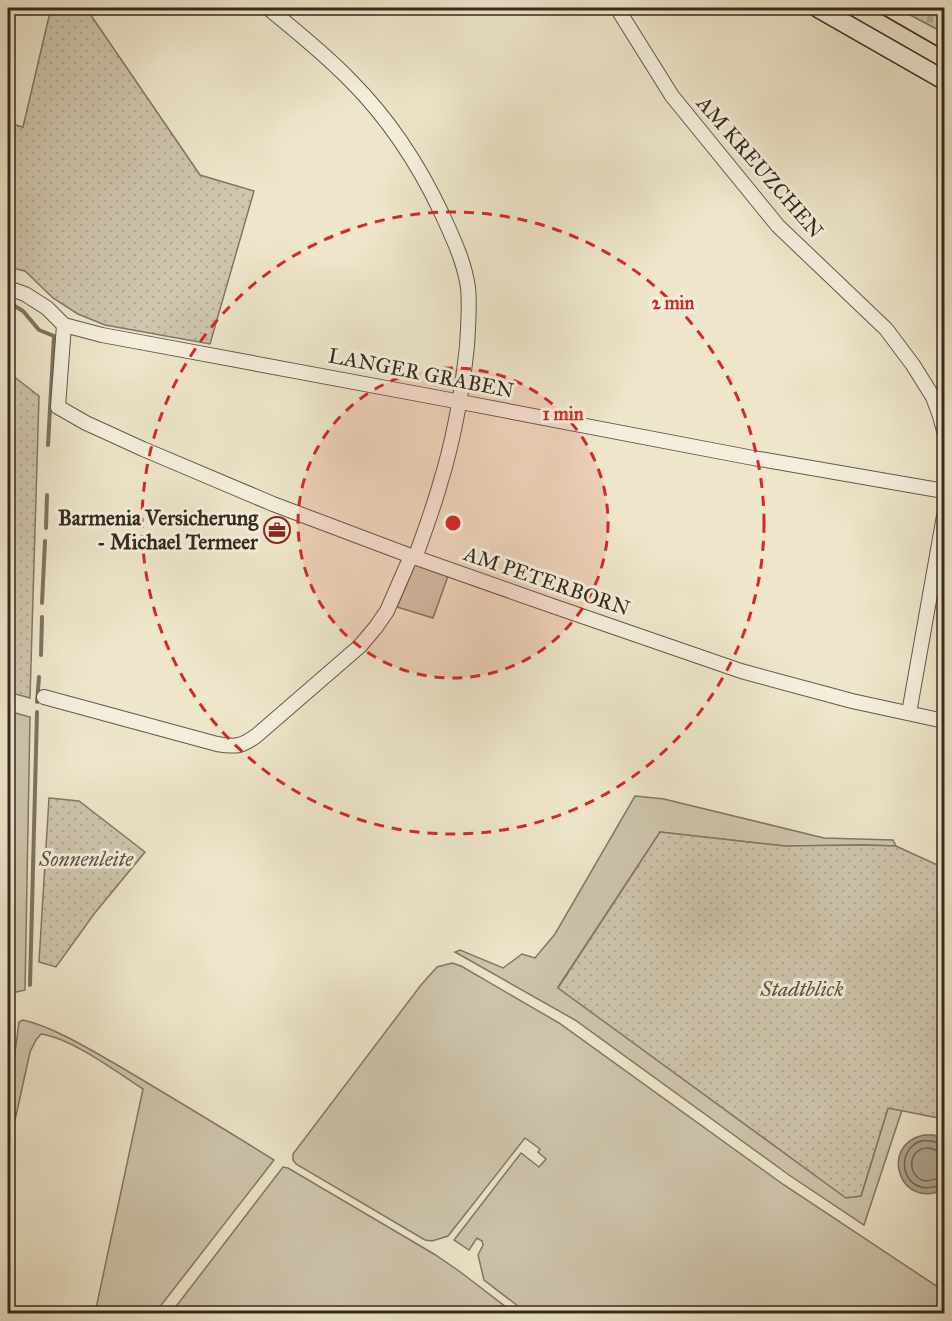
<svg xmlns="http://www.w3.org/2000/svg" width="952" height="1321" viewBox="0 0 952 1321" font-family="'IM FELL Great Primer',serif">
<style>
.grass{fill:#cfc6ae;stroke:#827766;stroke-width:1.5}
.cemetery{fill:url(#cemetery-stones);stroke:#827766;stroke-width:1.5}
.garden{fill:url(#garden-dots);stroke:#827766;stroke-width:1.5}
.water{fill:#afa590;stroke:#7f7362;stroke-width:1.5}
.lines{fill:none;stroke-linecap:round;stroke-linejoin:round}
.shore{stroke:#726657;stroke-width:1.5}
.stream{stroke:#7f7362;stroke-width:4}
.street-casing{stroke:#645849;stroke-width:16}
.secondary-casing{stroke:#36281e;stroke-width:21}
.street{stroke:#f4efdd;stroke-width:14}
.secondary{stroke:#f4efdd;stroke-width:18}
.tram{stroke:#36281e;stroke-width:1.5}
.ring{fill:none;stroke:#d62828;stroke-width:3;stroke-dasharray:10 8}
.labels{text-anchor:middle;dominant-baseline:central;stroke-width:6;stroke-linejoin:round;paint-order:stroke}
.street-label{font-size:21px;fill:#36281e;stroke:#f4efdd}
.poi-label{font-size:21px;font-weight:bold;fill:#36281e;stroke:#f4efdd;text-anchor:end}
.park-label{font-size:21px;font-style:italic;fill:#5c5042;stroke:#f4efdd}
.centre{fill:#d62828;stroke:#f4efdd;stroke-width:3}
.ring-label{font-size:18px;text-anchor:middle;font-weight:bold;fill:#d62828;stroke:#f4efdd;stroke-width:6;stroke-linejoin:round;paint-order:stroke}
</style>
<defs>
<pattern id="cemetery-stones" width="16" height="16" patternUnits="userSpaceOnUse" patternTransform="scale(1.5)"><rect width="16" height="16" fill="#cfc6ae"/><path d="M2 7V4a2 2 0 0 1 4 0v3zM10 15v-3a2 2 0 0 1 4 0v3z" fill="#b2aa95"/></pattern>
<pattern id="garden-dots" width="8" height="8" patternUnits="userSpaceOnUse" patternTransform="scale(1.5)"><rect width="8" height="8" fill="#cfc6ae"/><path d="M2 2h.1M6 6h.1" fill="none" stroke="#b2aa95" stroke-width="1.8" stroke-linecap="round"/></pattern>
</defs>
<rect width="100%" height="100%" fill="#eee6cb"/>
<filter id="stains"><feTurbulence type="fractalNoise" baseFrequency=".00333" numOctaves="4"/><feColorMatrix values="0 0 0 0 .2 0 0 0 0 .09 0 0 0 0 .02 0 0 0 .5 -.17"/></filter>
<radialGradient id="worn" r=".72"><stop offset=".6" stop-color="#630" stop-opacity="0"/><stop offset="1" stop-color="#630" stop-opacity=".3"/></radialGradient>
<g class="grass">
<path d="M415 565 448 576 433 618 397 607Z"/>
<path d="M8 711 30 717 25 990 8 994Z"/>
<path d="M635 796 664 799 824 838 893 840 896 846 863 845 785 846 660 832 558 987 861 1196 888 1108 902 1110 864 1225 789 1175 575 1020 455 952 460 950 503 968 522 954 535 958 555 934Z"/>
<path d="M452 963 461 966 559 1023 784 1185 944 1291V1313H527L484 1280 478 1255 483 1245 482 1241 477 1238 469 1250 454 1240 521 1153 539 1167 546 1159 538 1152 540 1149 525 1138 448 1236 432 1241 425 1240 296 1164 293 1160V1154L421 985 437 967Z"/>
<path d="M23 1020C54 1027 91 1050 119 1066 171 1097 223 1128 274 1160L155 1313H95L143 1089C117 1072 71 1038 41 1034L36 1040 30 1052 8 1152V1096L12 1076 19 1022Z"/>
<path d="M283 1167 288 1168 434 1254 459 1271 514 1313H171Z"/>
</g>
<path class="cemetery" d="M897 8H944V33Z"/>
<g class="garden">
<path d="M51 8H86L200 175 254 191 210 344 105 325 78 314 53 298 25 271 8 267V123L23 127Z"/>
<path d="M8 372 39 396 30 698 8 692Z"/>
<path d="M49 798 79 801 145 852 94 914 56 967 39 962Z"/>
<path d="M660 832 785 846 863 845 896 846 944 868V1119L888 1108 861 1196 846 1198 558 988Z"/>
</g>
<path class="water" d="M924 1135H934L944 1140V1189C901 1212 877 1145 924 1135Z"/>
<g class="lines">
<g class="shore">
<path d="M944 1144C936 1143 930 1139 921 1141 899 1148 899 1181 921 1187 930 1190 937 1185 944 1185"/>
<path d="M944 1152C938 1152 932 1147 926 1148 907 1150 907 1178 926 1181 933 1181 938 1177 944 1177"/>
</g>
<g class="stream">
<path d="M8 302 23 311 39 330 54 336 48 445"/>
<path d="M46 528 47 495"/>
<path d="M42 603 45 541"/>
<path d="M41 655 42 617"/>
<path d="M37 702 39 677"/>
<path d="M30 985 37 712"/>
</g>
<defs>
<g id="street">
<path d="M268 8C296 31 325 54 350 80 388 118 419 165 442 214 453 238 464 261 468 287 470 306 468 327 467 346 462 393 454 439 440 484 433 509 424 533 415 558"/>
<path d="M617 8 672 96 778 226 886 329 913 365 933 397 940 416 944 431"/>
<path d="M8 288 25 294 47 308 64 325 102 335 445 399 748 457 944 491"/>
<path d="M64 325 58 407 86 423 143 449 273 504 411 556 547 604 741 671 852 701 944 721"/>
<path d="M44 697 217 744C235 747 241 747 256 736L360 646 376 627 387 611 411 556"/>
<path d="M909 713 944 516"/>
</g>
<path id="secondary" d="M818 8 944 80"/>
</defs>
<use href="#street" class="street-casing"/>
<use href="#secondary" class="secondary-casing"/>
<use href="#street" class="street"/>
<use href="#secondary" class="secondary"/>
<path class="tram" d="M871 8 944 50"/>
</g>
<circle cx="453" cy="523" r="155" fill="#d62828" fill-opacity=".12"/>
<g class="ring">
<circle cx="453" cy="523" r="155"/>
<circle cx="453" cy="523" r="311"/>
</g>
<defs>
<symbol id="office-ring" viewBox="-11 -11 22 22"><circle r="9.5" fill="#f4efdd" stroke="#8f2418" stroke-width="1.5"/><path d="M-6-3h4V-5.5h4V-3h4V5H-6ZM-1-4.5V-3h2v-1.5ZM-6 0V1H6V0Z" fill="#8f2418"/></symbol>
</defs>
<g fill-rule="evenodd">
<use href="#office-ring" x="262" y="515" width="30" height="30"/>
</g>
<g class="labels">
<g class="street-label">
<text transform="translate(760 167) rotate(49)">AM KREUZCHEN</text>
<text transform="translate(421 373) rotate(11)">LANGER GRABEN</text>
<text transform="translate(547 581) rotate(19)">AM PETERBORN</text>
</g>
<g class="poi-label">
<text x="258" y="518">Barmenia Versicherung<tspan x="258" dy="24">- Michael Termeer</tspan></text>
</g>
<g class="park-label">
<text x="86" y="859">Sonnenleite</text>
<text x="802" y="989">Stadtblick</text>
</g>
</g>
<circle cx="453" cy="523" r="9" class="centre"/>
<g class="ring-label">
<text x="673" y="309">2 min</text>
<text x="563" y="420">1 min</text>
</g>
<rect width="952" height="1321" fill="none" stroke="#eee6cb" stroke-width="30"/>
<rect x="9" y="9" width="934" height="1303" fill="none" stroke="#36281e" stroke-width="3"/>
<rect x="15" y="15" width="922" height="1291" fill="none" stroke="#36281e" stroke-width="1.5"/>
<rect width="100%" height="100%" filter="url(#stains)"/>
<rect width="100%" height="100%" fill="url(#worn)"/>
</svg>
